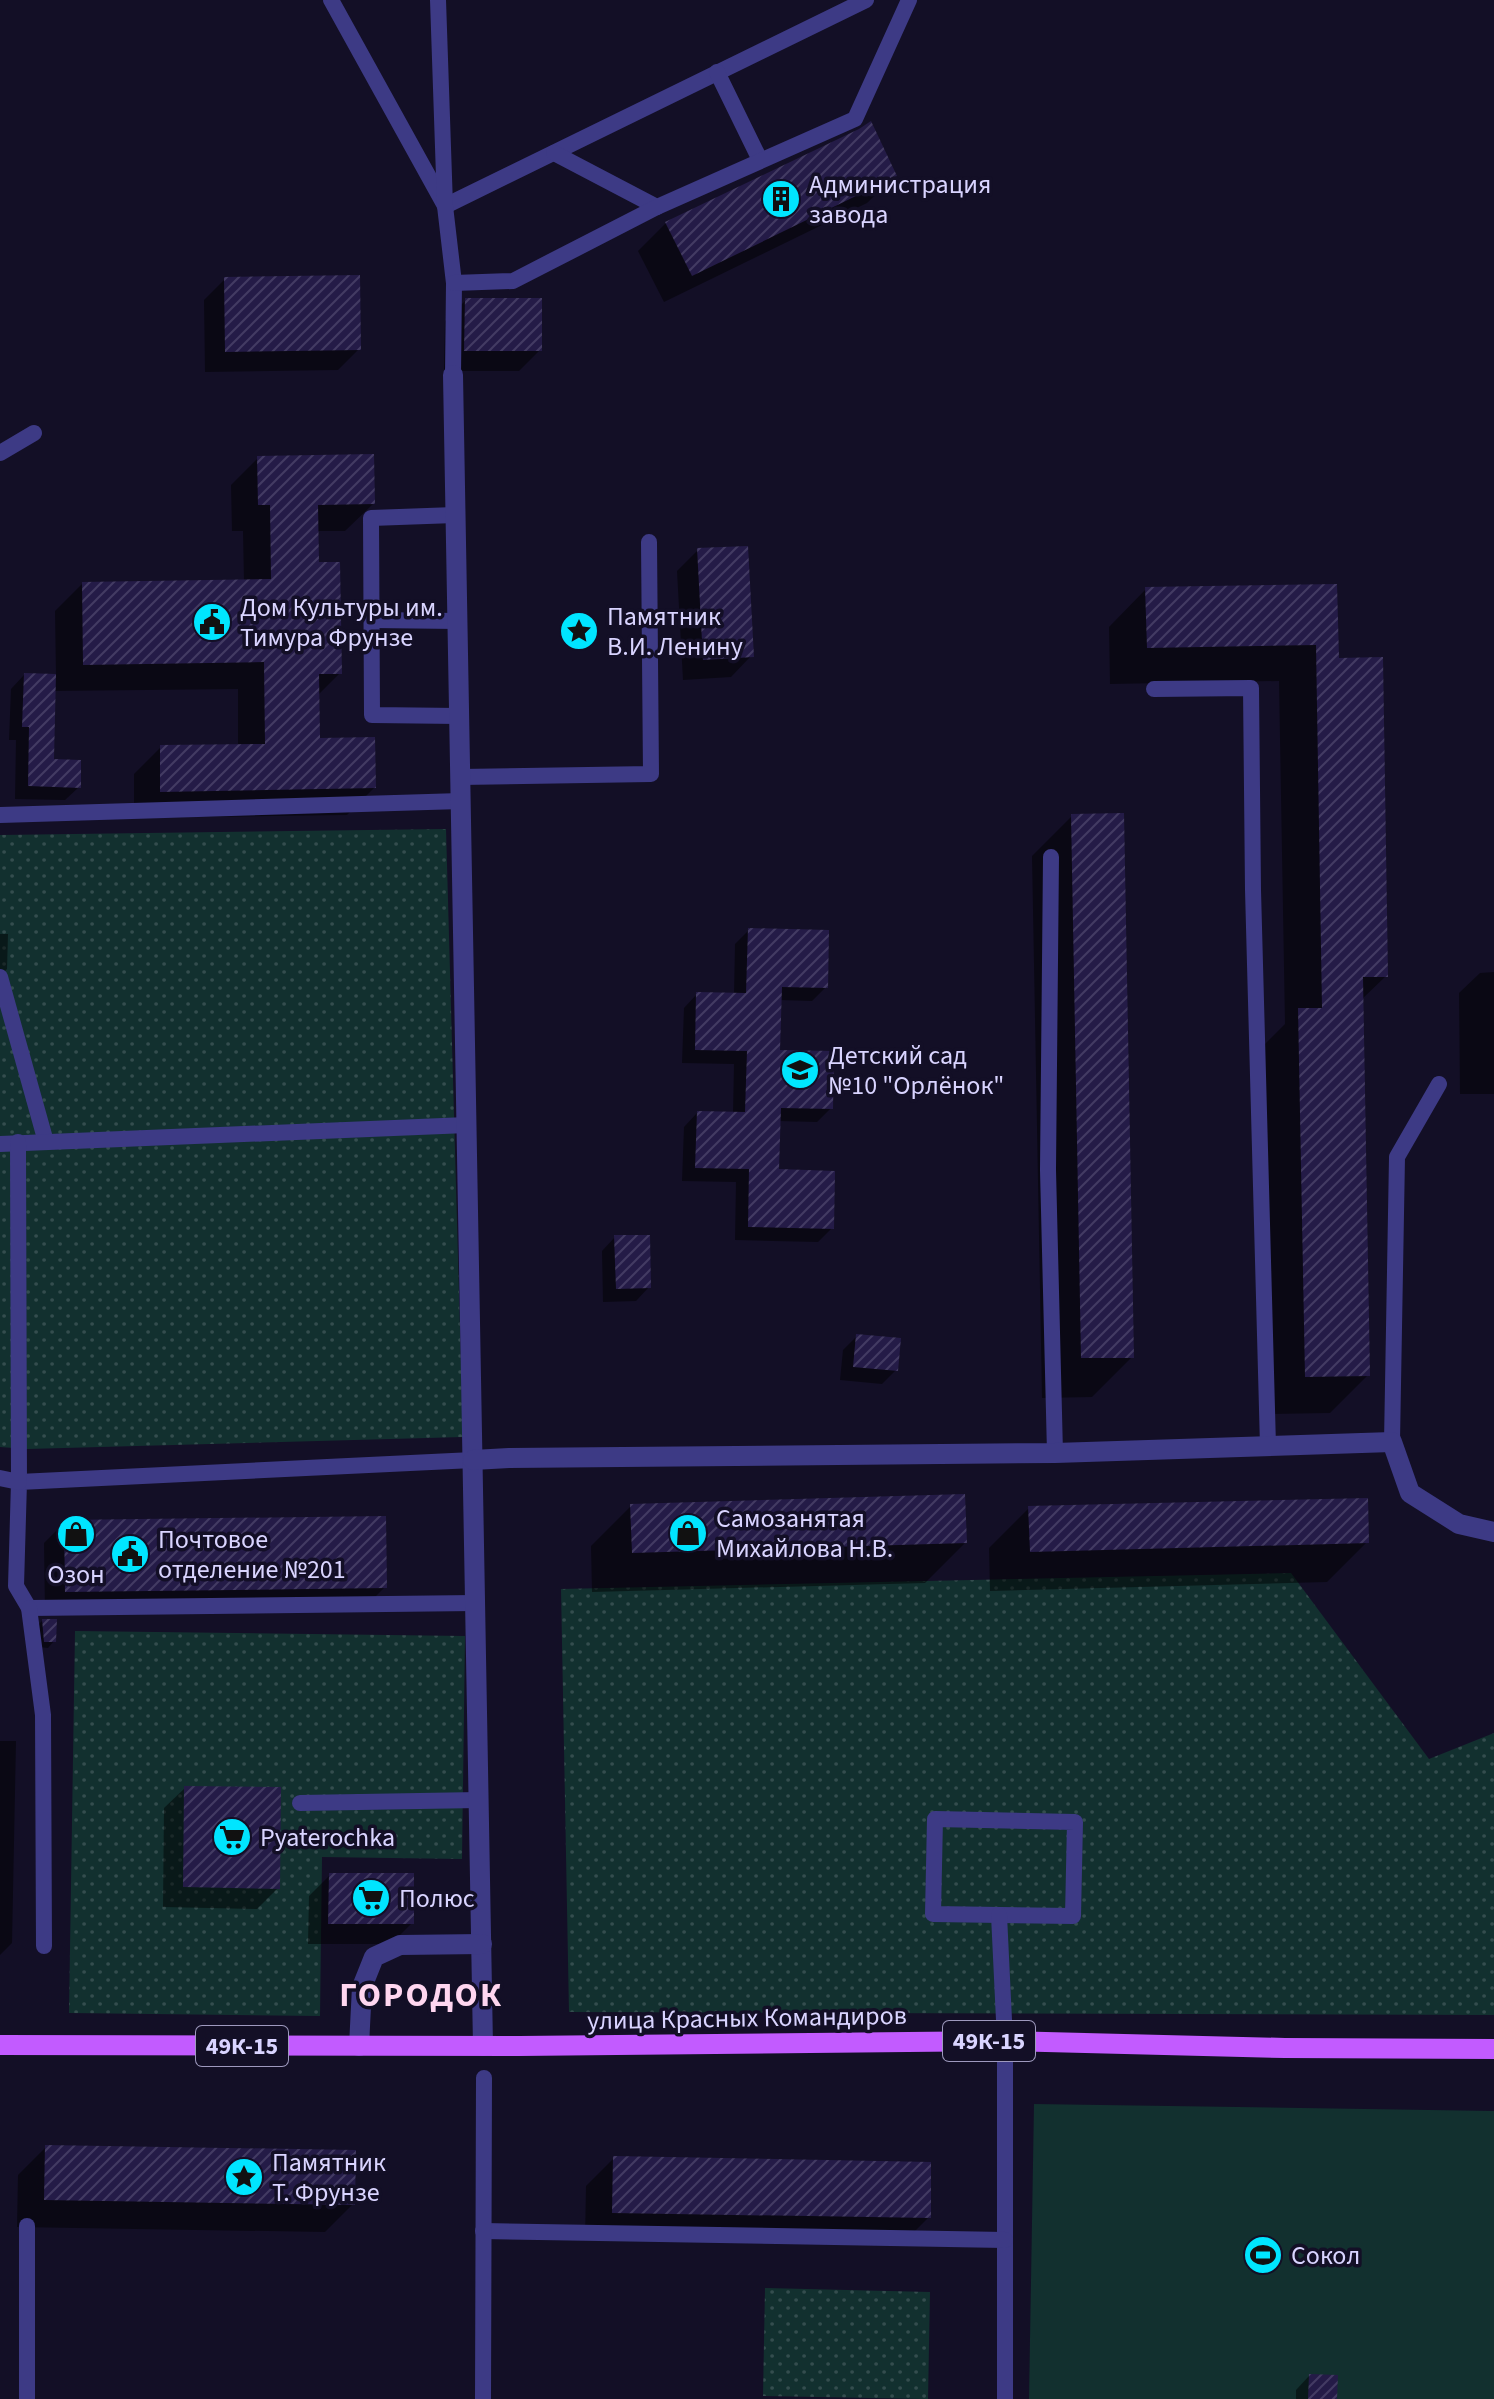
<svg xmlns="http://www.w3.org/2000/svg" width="1494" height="2399" viewBox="0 0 1494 2399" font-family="'Source Sans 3',sans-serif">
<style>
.grass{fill:url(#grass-dots)}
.garden{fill:#12302f}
.shadow{fill:#0007}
.building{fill:url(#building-hatch)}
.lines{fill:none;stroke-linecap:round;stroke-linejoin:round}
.lane{stroke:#3d3a85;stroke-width:16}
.street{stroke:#3d3a85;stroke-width:20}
.primary{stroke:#c25bff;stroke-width:20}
.labels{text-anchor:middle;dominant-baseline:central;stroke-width:7;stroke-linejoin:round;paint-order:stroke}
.shield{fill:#130f26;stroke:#9e99be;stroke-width:2}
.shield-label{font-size:24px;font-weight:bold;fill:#d9d4ff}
.poi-label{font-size:26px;fill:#d9d4ff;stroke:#130f26;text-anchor:start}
.street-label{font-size:26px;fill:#d9d4ff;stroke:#130f26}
.district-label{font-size:34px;font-weight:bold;letter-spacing:2px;fill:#ffd6f0;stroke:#130f26}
</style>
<defs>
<pattern id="grass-dots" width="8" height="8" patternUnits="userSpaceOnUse" patternTransform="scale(2)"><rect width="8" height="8" fill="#12302f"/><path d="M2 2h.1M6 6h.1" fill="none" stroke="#344d4e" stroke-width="1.8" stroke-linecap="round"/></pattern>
<pattern id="building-hatch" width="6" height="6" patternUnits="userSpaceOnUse" patternTransform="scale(2)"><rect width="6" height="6" fill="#241b47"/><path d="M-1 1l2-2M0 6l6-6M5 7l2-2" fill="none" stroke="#433b63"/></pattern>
</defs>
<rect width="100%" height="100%" fill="#130f26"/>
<g class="grass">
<path d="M446 829 463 1437 27 1449 0 1447V835Z"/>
<path d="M1291 1573 1429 1759 1494 1733V2015L569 2012 561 1589Z"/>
<path d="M75 1631 465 1636 462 1859 322 1857 320 2016 69 2013Z"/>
<path d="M765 2288 930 2292 928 2399 763 2396Z"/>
</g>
<path class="garden" d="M1034 2104 1494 2111V2399H1029Z"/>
<g class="shadow">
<path d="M895 176 867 203 664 302 638 251 666 223Z"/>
<path d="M225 279 359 349 338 370 205 372 204 300Z"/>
<path d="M466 300 540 350 519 371H444L445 321Z"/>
<path d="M258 458 373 504 345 531H316L317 564 340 673 317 696 318 740 374 788 347 815 134 818V774L161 747 238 746V689L53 691 51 761 79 787 65 800 15 799 16 740H9L11 689 24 675 56 676 55 611 82 584 244 582 243 531H232L231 485Z"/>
<path d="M698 550 751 656 731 677 683 680 677 571Z"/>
<path d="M1335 586 1337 660 1386 976 1361 1000 1368 1375 1330 1413 1268 1414 1261 1048 1285 1024 1279 681 1110 684 1109 627 1146 589Z"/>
<path d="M1072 816 1132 1357 1092 1397 1042 1398 1032 856Z"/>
<path d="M749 930 826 987 812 1001 779 1000 778 1052 831 1108 817 1122 778 1121 777 1171 832 1228 818 1242 735 1240 736 1182 682 1181 684 1127 697 1113 733 1114 734 1064 682 1063 684 1008 697 994 734 995 735 944Z"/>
<path d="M0 934H8L7 969 0 976Z"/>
<path d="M1494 972V1094H1460L1459 993 1480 973Z"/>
<path d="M615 1237 649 1287 636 1301 603 1302 602 1251Z"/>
<path d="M857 1336 896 1370 882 1384 840 1380 843 1350Z"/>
<path d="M631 1506 965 1543 925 1583 592 1592 591 1546Z"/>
<path d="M1029 1508 1367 1542 1327 1582 990 1591 989 1548Z"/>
<path d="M65 1522 385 1587 364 1608 45 1612 44 1543Z"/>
<path d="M42 1621 54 1641 48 1648 39 1647 36 1627Z"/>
<path d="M0 1741H16L12 1943 0 1955Z"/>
<path d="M185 1788 278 1888 257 1909 163 1907 164 1808Z"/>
<path d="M330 1875 412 1923 391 1944H308L309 1896Z"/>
<path d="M46 2147 353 2204 325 2232 17 2227 18 2175Z"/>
<path d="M614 2158 929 2217 901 2245 585 2240 586 2186Z"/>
<path d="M1309 2376 1335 2399H1296V2390Z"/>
</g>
<g class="building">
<path d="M871 121 897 176 692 276 665 222 859 129Z"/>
<path d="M360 275 361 350 225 352 224 277Z"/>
<path d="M465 298H542V351H464Z"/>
<path d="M374 454 375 504 318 505 319 562H340L342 674H319L320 738 375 737 376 788 160 792V745L265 744 264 662 83 665 82 582 271 579 270 505H258L257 456Z"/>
<path d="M748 546 754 657 703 660 697 548Z"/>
<path d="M1337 584 1339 658 1383 657 1388 977H1363L1370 1376 1305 1377 1298 1008H1322L1316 645 1147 648 1145 587Z"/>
<path d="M24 673 56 674 54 759 81 760V788L28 786 29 727H22Z"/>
<path d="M1124 813 1134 1358H1081L1071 814Z"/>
<path d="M748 928 829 930 828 988 782 987 780 1050 834 1051 833 1109 781 1108 779 1169 835 1171 834 1229 748 1227 749 1169 695 1168 697 1111 745 1112 747 1051 695 1050 696 992 746 993Z"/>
<path d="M614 1235H650L651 1288 616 1289Z"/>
<path d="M856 1334 901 1338 898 1371 853 1367Z"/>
<path d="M965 1494 967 1543 632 1553 630 1504Z"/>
<path d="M1368 1498 1369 1543 1030 1552 1028 1506Z"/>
<path d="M386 1516 387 1588 65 1592 64 1520Z"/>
<path d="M42 1619H57L56 1642H44Z"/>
<path d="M184 1786 281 1787 280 1889 183 1887Z"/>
<path d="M329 1873H414V1924H328Z"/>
<path d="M45 2145 356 2150 355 2205 44 2200Z"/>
<path d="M613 2156 931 2162V2218L612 2213Z"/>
<path d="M1309 2374 1338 2375 1337 2399H1308Z"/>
</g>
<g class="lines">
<g class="lane">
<path d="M331 0 445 206 866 0"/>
<path d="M438 0 445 206 454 283 453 375"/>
<path d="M717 72 760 160"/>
<path d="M554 153 657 207"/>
<path d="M454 283 513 281 657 207 855 119 909 0"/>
<path d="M0 453 34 433"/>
<path d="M455 515 371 518 372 715 459 716"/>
<path d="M372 620 457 621"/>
<path d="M1154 689 1251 688 1253 890 1268 1446"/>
<path d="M460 777 651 774 649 542"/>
<path d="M0 815 461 801"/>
<path d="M1051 857 1048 1170 1055 1453"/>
<path d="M0 977 46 1142"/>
<path d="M0 1144 467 1125"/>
<path d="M1392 1442 1397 1157 1439 1084"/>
<path d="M473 1460 19 1482 16 1586 29 1608 475 1603"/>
<path d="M0 1478 19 1482 18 1142"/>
<path d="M29 1608 43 1715 44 1946"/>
<path d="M300 1803 479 1800"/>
<path d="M935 1819 1075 1822 1073 1916 933 1914Z"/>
<path d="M999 1915 1005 2041V2399"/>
<path d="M483 2231 1005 2240"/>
<path d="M27 2399V2226"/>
<path d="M483 2399 484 2078"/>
</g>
<g class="street">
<path d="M453 375 483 2046"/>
<path d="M473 1460 509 1458 1055 1453 1392 1442 1410 1493 1459 1524 1494 1532"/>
<path d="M359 2046 362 1987 374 1957 400 1945 482 1944"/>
</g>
<path class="primary" d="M0 2045 519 2046 1005 2041 1285 2048 1494 2049"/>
</g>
<defs>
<symbol id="building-disc" viewBox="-11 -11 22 22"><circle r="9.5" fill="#00e5ff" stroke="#130f26"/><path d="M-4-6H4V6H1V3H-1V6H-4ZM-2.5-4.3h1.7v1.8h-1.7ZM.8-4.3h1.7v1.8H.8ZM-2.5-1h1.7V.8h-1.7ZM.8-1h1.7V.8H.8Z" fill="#111"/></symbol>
<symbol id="civic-disc" viewBox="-11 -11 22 22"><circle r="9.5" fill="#00e5ff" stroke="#130f26"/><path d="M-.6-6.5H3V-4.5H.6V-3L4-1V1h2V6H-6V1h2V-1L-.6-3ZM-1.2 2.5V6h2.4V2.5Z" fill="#111"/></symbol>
<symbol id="sight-disc" viewBox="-11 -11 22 22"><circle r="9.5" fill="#00e5ff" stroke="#130f26"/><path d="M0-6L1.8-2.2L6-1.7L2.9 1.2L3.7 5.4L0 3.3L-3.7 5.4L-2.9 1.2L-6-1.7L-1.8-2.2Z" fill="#111"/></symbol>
<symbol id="school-disc" viewBox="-11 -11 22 22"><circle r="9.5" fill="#00e5ff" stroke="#130f26"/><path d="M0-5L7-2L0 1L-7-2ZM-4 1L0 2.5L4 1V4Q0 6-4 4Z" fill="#111"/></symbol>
<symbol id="shop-disc" viewBox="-11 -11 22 22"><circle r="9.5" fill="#00e5ff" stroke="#130f26"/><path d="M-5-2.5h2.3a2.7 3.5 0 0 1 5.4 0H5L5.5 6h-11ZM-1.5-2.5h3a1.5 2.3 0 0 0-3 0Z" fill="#111"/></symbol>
<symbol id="supermarket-disc" viewBox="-11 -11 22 22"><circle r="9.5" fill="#00e5ff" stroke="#130f26"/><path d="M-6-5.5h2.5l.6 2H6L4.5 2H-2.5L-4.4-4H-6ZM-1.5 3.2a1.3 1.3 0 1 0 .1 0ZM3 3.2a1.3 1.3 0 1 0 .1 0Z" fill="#111"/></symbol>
<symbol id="stadium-disc" viewBox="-11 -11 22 22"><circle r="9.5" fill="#00e5ff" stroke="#130f26"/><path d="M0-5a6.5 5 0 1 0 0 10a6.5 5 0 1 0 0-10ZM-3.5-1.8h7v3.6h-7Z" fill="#111"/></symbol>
</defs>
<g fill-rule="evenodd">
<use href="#building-disc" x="759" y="177" width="44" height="44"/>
<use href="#civic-disc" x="190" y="600" width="44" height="44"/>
<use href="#sight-disc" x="557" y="609" width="44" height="44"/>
<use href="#school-disc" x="778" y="1048" width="44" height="44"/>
<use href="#shop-disc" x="666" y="1511" width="44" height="44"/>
<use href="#shop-disc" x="54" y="1512" width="44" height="44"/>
<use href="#civic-disc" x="108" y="1532" width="44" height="44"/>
<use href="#supermarket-disc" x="210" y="1815" width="44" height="44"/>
<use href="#supermarket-disc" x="349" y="1876" width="44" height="44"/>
<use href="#sight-disc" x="222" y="2155" width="44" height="44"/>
<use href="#stadium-disc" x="1241" y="2233" width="44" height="44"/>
</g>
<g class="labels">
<g class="shield">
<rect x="943" y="2021" width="92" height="40" rx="6"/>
<rect x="196" y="2026" width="92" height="40" rx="6"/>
</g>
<g class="shield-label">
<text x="989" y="2041">49К-15</text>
<text x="242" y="2046">49К-15</text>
</g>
<g class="poi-label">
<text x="809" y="184">Администрация<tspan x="809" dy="30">завода</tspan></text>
<text x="240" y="607">Дом Культуры им.<tspan x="240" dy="30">Тимура Фрунзе</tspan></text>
<text x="607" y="616">Памятник<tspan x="607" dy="30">В.И. Ленину</tspan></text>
<text x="828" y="1055">Детский сад<tspan x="828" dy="30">№10 "Орлёнок"</tspan></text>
<text x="716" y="1518">Самозанятая<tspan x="716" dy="30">Михайлова Н.В.</tspan></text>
<text x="158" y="1539">Почтовое<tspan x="158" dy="30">отделение №201</tspan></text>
<text x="76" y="1574" text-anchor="middle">Озон</text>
<text x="260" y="1837">Pyaterochka</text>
<text x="399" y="1898">Полюс</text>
<text x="272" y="2162">Памятник<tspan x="272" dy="30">Т. Фрунзе</tspan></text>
<text x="1291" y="2255">Сокол</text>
</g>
<g class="street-label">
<text transform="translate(747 2018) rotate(-1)">улица Красных Командиров</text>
</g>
<g class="district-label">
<text x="421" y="1995">ГОРОДОК</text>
</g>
</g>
</svg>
